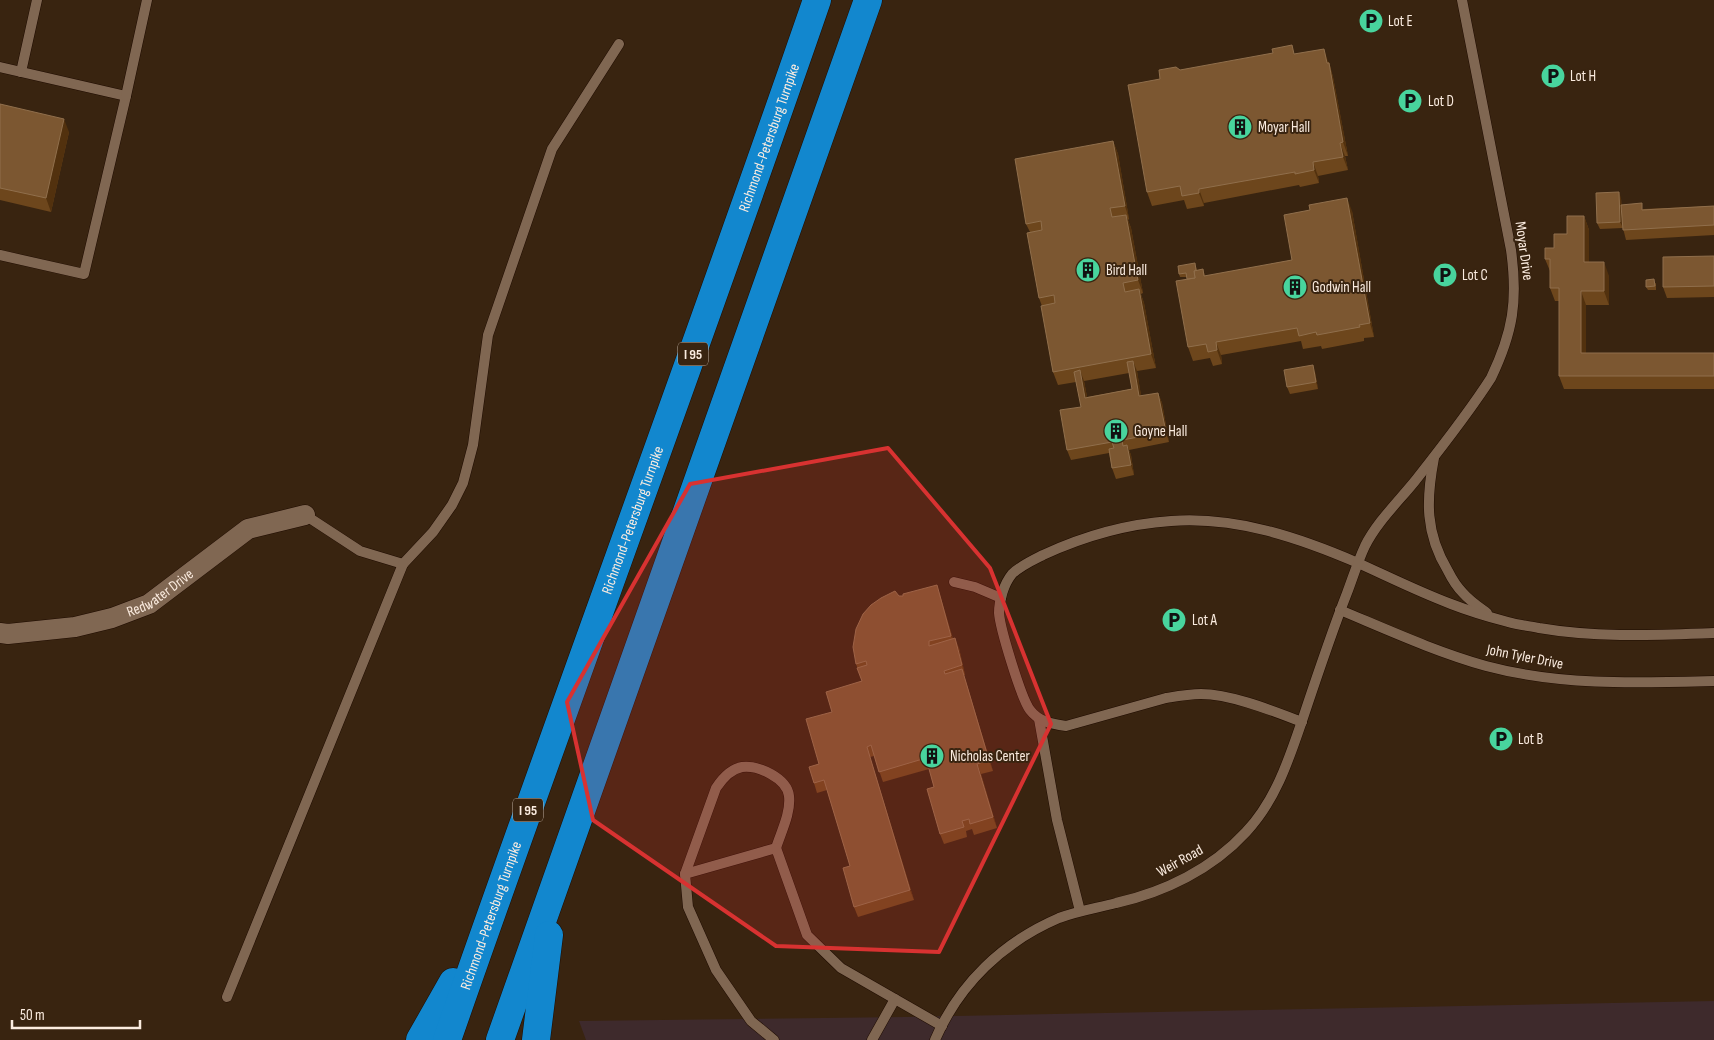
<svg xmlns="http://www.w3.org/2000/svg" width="1714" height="1040" viewBox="0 0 1714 1040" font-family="'Sofia Sans Condensed',sans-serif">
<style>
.commercial{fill:#3e2a2c}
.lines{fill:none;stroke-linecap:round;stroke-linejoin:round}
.lane-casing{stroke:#1f0c00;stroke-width:11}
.street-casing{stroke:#1f0c00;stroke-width:21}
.highway-casing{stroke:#1f0c00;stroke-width:29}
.lane{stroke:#806752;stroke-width:10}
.street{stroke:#806752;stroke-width:20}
.highway{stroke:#1287ce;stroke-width:28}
.wall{fill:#6d461c;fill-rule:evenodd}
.shaded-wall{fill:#52310e}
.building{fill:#7c5731;stroke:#906f4c}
.marked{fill:#d83231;fill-opacity:0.2;stroke:#d83231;stroke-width:4;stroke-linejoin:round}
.labels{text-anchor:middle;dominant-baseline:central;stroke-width:4;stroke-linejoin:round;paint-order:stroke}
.shield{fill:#392410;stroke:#c1b0a2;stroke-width:1}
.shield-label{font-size:14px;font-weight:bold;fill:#fbece0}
.poi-label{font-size:15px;fill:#fbece0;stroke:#392410;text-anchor:start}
.street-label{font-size:15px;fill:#fbece0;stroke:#392410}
</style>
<rect width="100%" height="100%" fill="#392410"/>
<path class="commercial" d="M1714 1001V1040H586L579 1021 906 1017Z"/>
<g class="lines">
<defs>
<g id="lane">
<path d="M0 67 126 96 84 274 0 255"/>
<path d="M21 72 37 0"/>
<path d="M126 96 147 0"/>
<path d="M1434 458C1426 500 1425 533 1448 571 1452 579 1457 587 1463 593 1470 601 1479 607 1487 613"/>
<path d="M305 515 360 551 403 564 433 532 452 505 463 483 473 445 488 335 552 149 619 44"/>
<path d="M954 582 975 587 1001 598"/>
<path d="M1340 610C1388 630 1436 652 1486 666 1561 686 1638 683 1714 681"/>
<path d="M1039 719 1057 820 1080 911"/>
<path d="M1302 722C1273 711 1231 694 1201 694 1189 694 1178 696 1166 698L1066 726C1052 724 1039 722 1030 710 1021 698 1000 628 999 613 999 600 1004 584 1012 574 1020 566 1033 560 1043 555 1084 536 1126 524 1171 521 1236 516 1300 538 1358 563 1389 577 1419 592 1451 604 1469 611 1489 617 1508 622 1518 625 1529 626 1539 628 1597 638 1656 635 1714 633"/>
<path d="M685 874 716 788C722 779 730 769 742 767 758 765 787 778 789 796 791 813 781 832 776 848"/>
<path d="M227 997 403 564"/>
<path d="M774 1040 751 1021 716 970 688 907 685 874 776 848 807 935 841 968 942 1026"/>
<path d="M872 1040 895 999"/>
<path d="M935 1040C959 984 1003 942 1059 918 1077 911 1097 908 1116 903 1165 892 1212 869 1246 832 1276 800 1289 759 1303 718 1317 676 1331 634 1347 593 1353 577 1358 561 1365 546 1377 522 1398 502 1415 481 1441 448 1468 414 1491 378 1513 332 1518 301 1511 250L1462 0"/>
</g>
<g id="street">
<path id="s1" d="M0 633 8 634 75 627 112 618 149 604 248 529 305 515"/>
</g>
<g id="highway">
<path d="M420 1040 453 982"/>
<path id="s2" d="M447 1040C568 693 697 348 817 0"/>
<path d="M500 1040 868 0"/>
<path d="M536 1040 549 935"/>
</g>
</defs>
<use href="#lane" class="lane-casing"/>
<use href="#street" class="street-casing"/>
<use href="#highway" class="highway-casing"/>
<use href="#lane" class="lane"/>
<use href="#street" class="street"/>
<use href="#highway" class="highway"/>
</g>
<g class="wall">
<path d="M1296 54 1329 62 1333 77 1348 156H1345L1348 170 1318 176 1319 183 1300 187 1299 185 1204 203V206L1187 209 1184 200 1152 206 1147 192 1160 79 1180 70Z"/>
<path d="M0 104 69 132 51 212 0 200Z"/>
<path d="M1113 141 1118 154 1129 219 1128 220 1131 228 1143 293 1141 294 1144 303 1156 368 1137 371 1141 396 1158 393 1162 403 1169 442 1129 450 1131 455 1134 475 1116 479 1112 468 1109 453 1071 460 1067 450 1081 407 1076 382 1058 385 1053 372 1042 306 1039 298 1030 232 1026 224ZM1129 373 1132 389 1087 397 1084 381Z"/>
<path d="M1621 198 1622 217 1644 209 1714 206V235L1626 240 1623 228 1600 229 1597 223Z"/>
<path d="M1352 211 1374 337 1364 338V341L1322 349 1321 346 1303 349 1301 341 1221 355 1222 364 1213 366 1210 358 1193 361 1188 347 1187 277H1180L1179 274 1196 267 1197 270 1203 269 1205 276 1292 260Z"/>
<path d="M1584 216 1589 230V262L1609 276V305H1586V353H1714V389H1564L1559 376V301H1555L1550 288V271L1545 259 1554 248Z"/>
<path d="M1714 256V297L1667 298 1663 287Z"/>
<path d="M1656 283V290H1648L1646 287Z"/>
<path d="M1315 372 1318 389 1290 394 1287 387Z"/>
<path d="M940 595 953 639 959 648 965 675H964L993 771 981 774 997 828 974 835 972 829 966 831 967 837 944 844 940 834 934 787 929 769 883 782 874 756 870 757 914 900 858 917 854 907 850 866 827 790 817 793 814 783 819 764 832 712 862 681 856 664 899 596Z"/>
</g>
<g class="shaded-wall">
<path d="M1324 49 1333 77 1348 156 1343 142Z"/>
<path d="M64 119 69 132 51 212 46 198Z"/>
<path d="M1113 141 1118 154 1129 219 1125 206Z"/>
<path d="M1340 143 1345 156 1348 170 1343 157Z"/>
<path d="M1313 162 1318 176 1319 183 1314 170Z"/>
<path d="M1199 189 1204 203V206L1199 193Z"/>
<path d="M1619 192 1621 198 1623 228 1620 222Z"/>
<path d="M1347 198 1352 211 1374 337 1370 323Z"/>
<path d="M1126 215 1131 228 1143 293 1138 280Z"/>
<path d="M1584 216 1589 230V275L1584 262Z"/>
<path d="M1604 262 1609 276V305L1604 291Z"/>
<path d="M1139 289 1144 303 1156 368 1151 354Z"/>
<path d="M1581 291 1586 305V367L1581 353Z"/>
<path d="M1216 342 1221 355 1222 364 1217 350Z"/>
<path d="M1133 361 1137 371 1143 407 1139 396Z"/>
<path d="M1313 365 1315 372 1318 389 1316 382Z"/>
<path d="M1080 370 1084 381 1089 408 1085 398Z"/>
<path d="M1158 393 1162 403 1169 442 1166 432Z"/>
<path d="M1127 445 1131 455 1134 475 1131 465Z"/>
<path d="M937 585 940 595 955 646 951 636Z"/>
<path d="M955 638 959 648 965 675 962 665Z"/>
<path d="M962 669 965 679 993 771 989 760Z"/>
<path d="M867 747 870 757 914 900 910 890Z"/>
<path d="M977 764 981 774 997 828 993 817Z"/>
</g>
<g class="building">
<path d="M1292 45 1294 54 1324 49 1327 63H1329L1343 142 1340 143 1343 157 1313 162 1314 170 1295 174V172L1199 189V193L1182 196 1180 186 1147 192 1128 85 1160 79 1159 70 1176 67 1180 70 1273 53 1272 49Z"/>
<path d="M0 104 64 119 46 198 0 188Z"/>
<path d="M1113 141 1125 206 1110 208 1112 217 1126 215 1138 280 1123 283 1125 292 1139 289 1151 354 1053 372 1041 306 1055 303 1054 295 1039 298 1027 233 1042 230 1041 221 1026 224 1015 159Z"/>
<path d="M1619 192 1620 222 1597 223 1596 193Z"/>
<path d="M1347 198 1370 323 1359 325 1360 327 1317 335 1316 332 1299 336 1297 328 1216 342 1217 350 1208 352 1206 344 1188 347 1176 281 1195 278 1194 271 1203 269 1204 276 1292 260 1284 215 1310 210 1309 205Z"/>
<path d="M1642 203V210L1714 206V225L1623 230 1621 205Z"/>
<path d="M1567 216H1584V262H1604V291H1581V353H1714V376H1559V288H1550V259H1545V248H1554V234H1567Z"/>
<path d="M1714 256V286L1663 287V257Z"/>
<path d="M1195 263 1196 270 1194 271 1195 278 1187 279 1186 273 1179 274 1178 266Z"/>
<path d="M1654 279 1655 286 1646 287V280Z"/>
<path d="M1133 361 1139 396 1158 393 1166 432 1122 440 1123 446 1127 445 1131 465 1112 468 1109 449 1114 448 1112 442 1067 450 1060 410 1081 407 1074 372 1080 370 1085 398 1132 389 1127 362Z"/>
<path d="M1313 365 1316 382 1287 387 1284 370Z"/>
<path d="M937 585 951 636 929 641V646L955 638 962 665 944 671 945 674 962 669 989 760 977 764 993 817 970 824 969 819 962 821 964 827 940 834 927 789 934 787 926 758 879 772 871 745 867 747 910 890 854 907 843 868 850 866 824 780 814 783 809 767 819 764 806 719 832 712 826 692 862 681 857 668 867 665 866 661 856 664 853 647 856 629 863 614 871 605 881 598 895 591 899 596H903V594Z"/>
</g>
<path class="marked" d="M888 448 990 568 1051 724 939 952 776 946 593 820 567 702 690 484Z"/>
<defs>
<symbol id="parking-disc" viewBox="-11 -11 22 22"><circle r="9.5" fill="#48d49d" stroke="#392410"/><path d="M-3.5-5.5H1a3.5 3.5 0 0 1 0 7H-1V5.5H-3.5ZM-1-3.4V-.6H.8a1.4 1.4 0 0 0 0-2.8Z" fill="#111"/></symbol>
<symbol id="building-disc" viewBox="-11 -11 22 22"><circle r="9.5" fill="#48d49d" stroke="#392410"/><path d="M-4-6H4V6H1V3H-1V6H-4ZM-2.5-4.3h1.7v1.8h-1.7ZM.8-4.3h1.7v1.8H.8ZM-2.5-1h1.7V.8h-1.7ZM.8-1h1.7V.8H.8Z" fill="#111"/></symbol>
</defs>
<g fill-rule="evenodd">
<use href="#parking-disc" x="1357" y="7" width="28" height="28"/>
<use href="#parking-disc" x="1539" y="62" width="28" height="28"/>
<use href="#parking-disc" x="1396" y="87" width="28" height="28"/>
<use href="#building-disc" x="1226" y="113" width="28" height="28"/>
<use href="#building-disc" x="1074" y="256" width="28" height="28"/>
<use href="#parking-disc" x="1431" y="261" width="28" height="28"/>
<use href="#building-disc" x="1281" y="273" width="28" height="28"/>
<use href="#building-disc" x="1102" y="417" width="28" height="28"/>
<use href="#parking-disc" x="1160" y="606" width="28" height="28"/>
<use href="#parking-disc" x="1487" y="725" width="28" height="28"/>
<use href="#building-disc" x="918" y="742" width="28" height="28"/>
</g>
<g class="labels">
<g class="shield">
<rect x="678" y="342.5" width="30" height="23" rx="4"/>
<rect x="513" y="798.5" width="30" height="23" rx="4"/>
</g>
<g class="shield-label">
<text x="693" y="354">I 95</text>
<text x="528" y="810">I 95</text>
</g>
<g class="poi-label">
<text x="1388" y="21">Lot E</text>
<text x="1570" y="76">Lot H</text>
<text x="1428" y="101">Lot D</text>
<text x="1258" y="127">Moyar Hall</text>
<text x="1106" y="270">Bird Hall</text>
<text x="1462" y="275">Lot C</text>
<text x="1312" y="287">Godwin Hall</text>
<text x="1134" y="431">Goyne Hall</text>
<text x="1192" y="620">Lot A</text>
<text x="1518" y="739">Lot B</text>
<text x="950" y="756">Nicholas Center</text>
</g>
<g class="street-label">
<text stroke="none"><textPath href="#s2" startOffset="958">Richmond-Petersburg Turnpike</textPath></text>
<text transform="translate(1524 251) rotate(82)">Moyar Drive</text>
<text stroke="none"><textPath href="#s2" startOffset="552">Richmond-Petersburg Turnpike</textPath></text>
<text stroke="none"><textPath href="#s1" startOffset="168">Redwater Drive</textPath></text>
<text transform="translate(1525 657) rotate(11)">John Tyler Drive</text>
<text transform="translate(1180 861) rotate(-29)">Weir Road</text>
<text stroke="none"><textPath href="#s2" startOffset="132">Richmond-Petersburg Turnpike</textPath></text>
</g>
</g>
<path d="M12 1020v8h128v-8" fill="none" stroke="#fbece0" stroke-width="2.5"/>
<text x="20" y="1020" font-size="15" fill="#fbece0" stroke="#392410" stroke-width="4" paint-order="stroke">50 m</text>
</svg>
